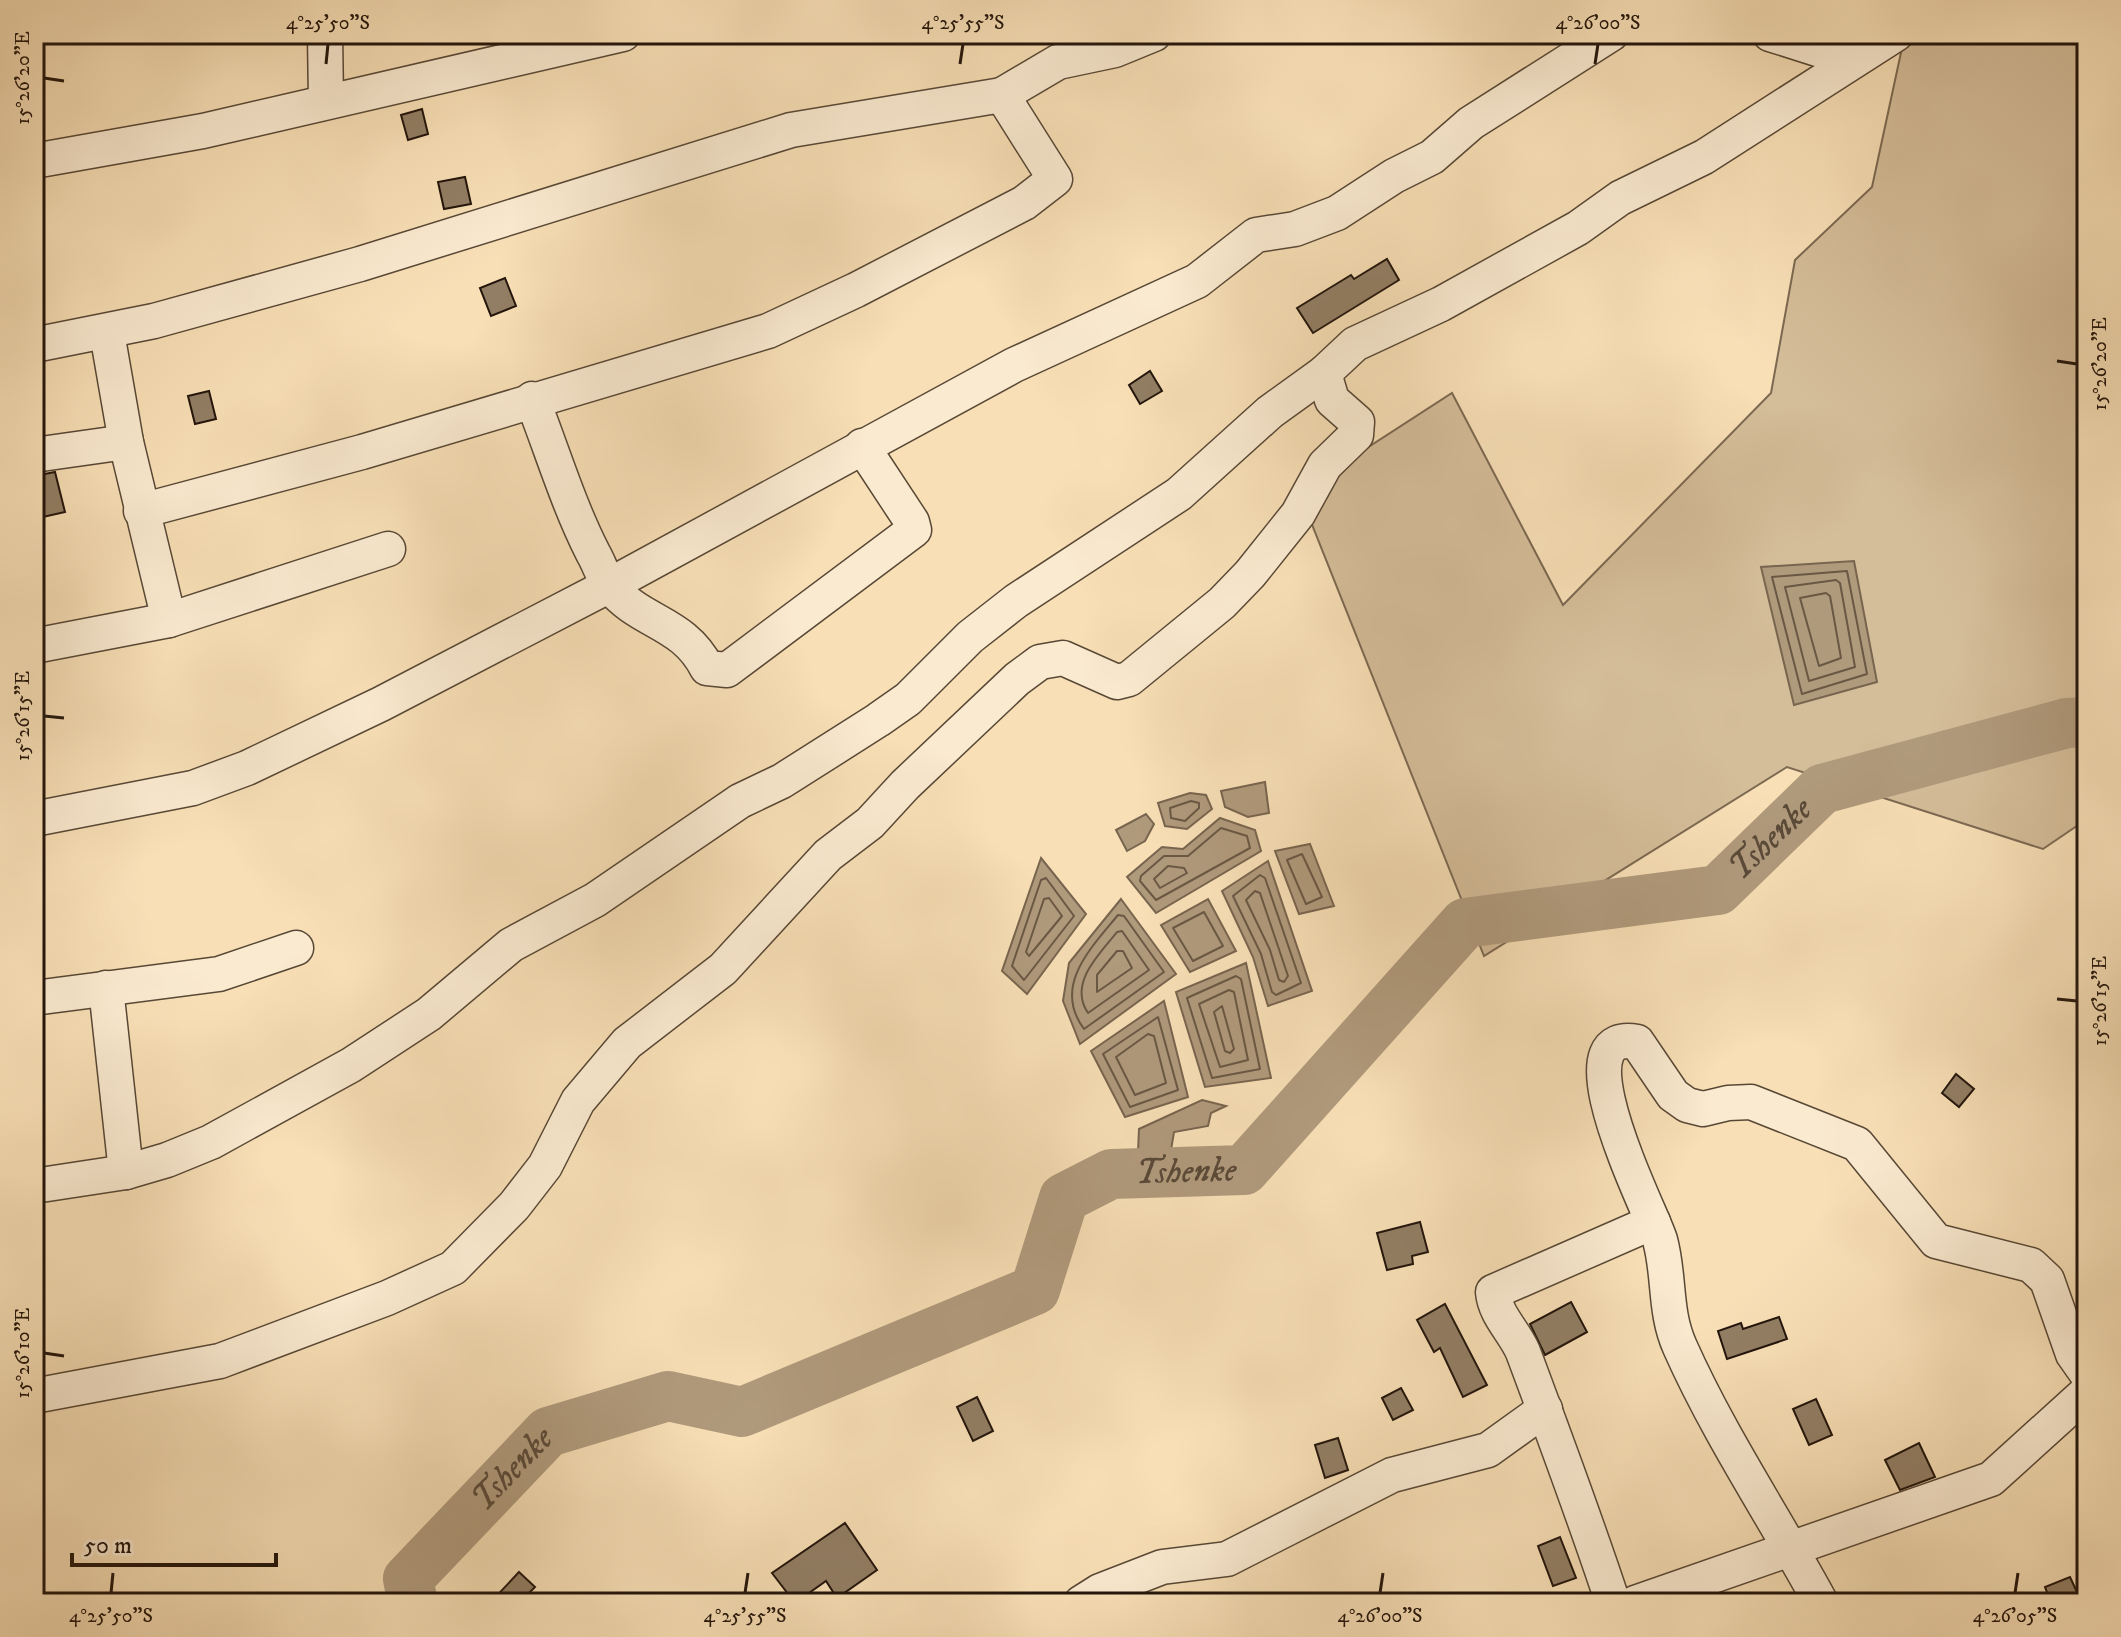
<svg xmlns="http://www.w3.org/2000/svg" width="2121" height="1637" viewBox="0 0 2121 1637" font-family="'IM FELL DW Pica',serif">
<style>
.green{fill:#d4bd99;stroke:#7c6952;stroke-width:2}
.water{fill:#b09a7c;stroke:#78654f;stroke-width:2}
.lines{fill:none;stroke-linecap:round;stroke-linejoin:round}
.shore{stroke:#6a5844;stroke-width:2}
.river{stroke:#b09a7c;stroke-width:50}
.building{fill:#927e64;stroke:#23150c;stroke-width:2}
.minor-casing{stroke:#584836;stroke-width:37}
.minor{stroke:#faead0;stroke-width:34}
.ticks{fill:none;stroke:#23150c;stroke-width:3}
.labels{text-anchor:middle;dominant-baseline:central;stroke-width:7;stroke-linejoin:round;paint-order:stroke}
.water-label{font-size:34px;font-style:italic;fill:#5b4a39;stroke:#faead0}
.neatline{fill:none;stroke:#23150c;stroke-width:3}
.ticks-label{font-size:20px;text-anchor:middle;fill:#23150c}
</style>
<rect width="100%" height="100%" fill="#f8dfb6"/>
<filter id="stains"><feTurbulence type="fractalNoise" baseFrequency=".0025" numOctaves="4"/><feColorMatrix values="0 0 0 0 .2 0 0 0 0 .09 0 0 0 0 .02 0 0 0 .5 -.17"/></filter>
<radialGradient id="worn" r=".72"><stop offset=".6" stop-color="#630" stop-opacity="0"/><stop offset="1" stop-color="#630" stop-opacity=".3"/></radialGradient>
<path class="green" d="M1905 34H2087V819L2043 849 1787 767 1484 956 1299 492 1452 393 1563 605 1771 393 1795 260 1872 187Z"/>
<g class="water">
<path d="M1854 561 1877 682 1794 705 1761 567Z"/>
<path d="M1265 782 1269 813 1248 817 1225 807 1221 791Z"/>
<path d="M1190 793 1206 795 1212 809 1187 829 1165 826 1158 803Z"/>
<path d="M1146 814 1154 824 1145 841 1127 851 1116 830Z"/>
<path d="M1220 818 1255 830 1261 851 1156 913 1127 877 1162 847 1183 849Z"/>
<path d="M1310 844 1334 906 1299 914 1275 851Z"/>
<path d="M1041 858 1086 914 1027 994 1002 971Z"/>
<path d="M1268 861 1312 991 1268 1006 1253 957 1222 891Z"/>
<path d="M1121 899 1176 974 1080 1044 1063 1001 1069 963Z"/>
<path d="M1208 899 1236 951 1190 972 1161 925Z"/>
<path d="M1246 963 1271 1078 1205 1087 1176 992Z"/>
<path d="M1164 1001 1188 1097 1125 1117 1091 1051Z"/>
<path d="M1202 1100 1226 1106 1211 1113 1208 1126 1174 1132 1170 1156 1138 1152 1139 1129Z"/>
</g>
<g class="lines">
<g class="shore">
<path d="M1847 571 1867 674 1802 694 1772 577Z"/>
<path d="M1836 580 1840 583 1855 667 1809 681 1785 587Z"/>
<path d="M1826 593 1830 596 1841 658 1819 666 1800 598Z"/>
<path d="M1191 801 1199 803V808L1185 821 1171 818 1170 808Z"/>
<path d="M1221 828 1247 836 1250 848 1156 900 1140 881 1141 876 1164 856H1188Z"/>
<path d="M1302 854 1322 897 1306 904 1287 860Z"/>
<path d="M1168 866 1184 868 1187 873 1160 888 1154 879Z"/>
<path d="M1260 875 1265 878 1301 983 1276 995 1272 992 1261 954 1233 896Z"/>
<path d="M1046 878 1074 916 1024 980 1012 966 1041 880Z"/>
<path d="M1255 891 1260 893 1288 976 1284 982 1279 980 1270 950 1246 900Z"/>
<path d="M1049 898 1062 916 1029 956 1026 952 1044 899Z"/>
<path d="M1204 912 1223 946 1193 961 1173 928Z"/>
<path d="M1118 915 1124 916 1164 972 1084 1029C1052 986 1091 948 1118 915Z"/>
<path d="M1122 931 1149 970 1088 1013C1068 983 1099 955 1117 932Z"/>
<path d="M1117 951H1123L1132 968 1097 992V975Z"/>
<path d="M1236 976 1241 979 1260 1069 1212 1078 1187 998Z"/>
<path d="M1229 990 1234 992 1248 1060 1220 1067 1199 1004Z"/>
<path d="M1222 1006 1234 1049 1230 1053 1225 1051 1214 1012Z"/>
<path d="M1158 1017 1178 1090 1130 1107 1103 1054Z"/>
<path d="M1148 1034 1154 1036 1166 1083 1135 1095 1116 1057Z"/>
</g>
<path class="river" id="s1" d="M413 1603 408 1579 548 1432 668 1396 742 1412 1035 1290 1064 1198 1111 1174 1244 1170 1465 923 1718 890 1822 789 2067 723 2087 722"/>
</g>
<g class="building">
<path d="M422 109 428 134 408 140 401 115Z"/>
<path d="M465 177 471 204 444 209 438 182Z"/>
<path d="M1387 259 1399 280 1313 333 1297 308 1351 275 1354 279Z"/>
<path d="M505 278 516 306 491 316 480 288Z"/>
<path d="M1150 371 1162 391 1140 404 1129 385Z"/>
<path d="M209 391 216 419 195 424 188 396Z"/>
<path d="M55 472 65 512 34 519V476Z"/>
<path d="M1956 1074 1974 1089 1959 1107 1942 1093Z"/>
<path d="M1420 1222 1428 1252 1412 1256 1413 1264 1387 1270 1377 1233Z"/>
<path d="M1571 1302 1587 1332 1545 1355 1530 1324Z"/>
<path d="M1445 1304 1487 1385 1463 1397 1440 1348 1434 1352 1417 1320Z"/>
<path d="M1779 1317 1787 1339 1727 1359 1718 1331 1741 1323 1743 1329Z"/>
<path d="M1401 1388 1413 1410 1393 1420 1382 1398Z"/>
<path d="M977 1397 993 1431 973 1441 957 1407Z"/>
<path d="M1816 1399 1832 1435 1809 1445 1793 1409Z"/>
<path d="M1338 1438 1348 1470 1325 1478 1315 1445Z"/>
<path d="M1919 1443 1935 1477 1900 1490 1885 1460Z"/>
<path d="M845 1523 877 1570 837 1598 826 1581 795 1603 772 1573Z"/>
<path d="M1560 1537 1576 1578 1553 1586 1538 1546Z"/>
<path d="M519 1572 535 1587 519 1603H490Z"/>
<path d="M2070 1577 2082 1603H2051L2045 1587Z"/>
</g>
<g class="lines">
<defs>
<g id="minor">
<path d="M325 34 326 102"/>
<path d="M1770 34 1852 60"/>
<path d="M1002 95 1058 62 1115 50 1154 34"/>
<path d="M34 161 203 131 623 34"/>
<path d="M34 345 154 321 360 264 791 130 1002 95 1055 179 1024 203 856 290 768 331 362 452 141 511"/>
<path d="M532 399C552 450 568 504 593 553 599 563 603 577 610 586 641 624 683 621 707 668L727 670 914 530 912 522 862 446"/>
<path d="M34 455 126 442"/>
<path d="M169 620 388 549"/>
<path d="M34 646 169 620 126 442 107 333"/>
<path d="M34 819 193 788 247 768 381 704 610 585 1014 365 1197 281 1256 235 1295 229 1337 213 1394 176 1432 157 1471 123 1611 34"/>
<path d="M106 988 126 1172"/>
<path d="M34 998 219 974 296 948"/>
<path d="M34 1186 126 1172 167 1160 211 1142 351 1065 429 1014 511 945 595 900 740 801 782 781 878 720 908 699 970 637 1016 601 1179 494 1270 412 1324 373 1355 344 1441 304 1578 228 1620 198 1704 157 1896 34"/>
<path d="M34 1396 220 1361 387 1298 453 1268 514 1206 545 1166 578 1101 627 1043 723 969 828 855 870 823 905 785 1017 679 1040 662 1063 658 1117 682 1129 679 1222 603 1250 574 1298 514 1325 465 1356 435 1357 422 1332 400 1324 373"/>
<path d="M1081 1603 1100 1591 1162 1567 1227 1559 1392 1475 1488 1450 1545 1409"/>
<path d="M1613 1603C1585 1518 1554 1435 1523 1352 1514 1331 1495 1315 1493 1292L1653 1222"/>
<path d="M1635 1603 1991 1479 2087 1392"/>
<path d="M1821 1603C1775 1518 1719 1435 1680 1347 1664 1312 1670 1276 1660 1240 1653 1215 1554 1026 1637 1042L1673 1095 1687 1105 1703 1109 1728 1103 1751 1102 1857 1144 1936 1241 2031 1265 2047 1280 2073 1354 2087 1374"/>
</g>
</defs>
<use href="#minor" class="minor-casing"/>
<use href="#minor" class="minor"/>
</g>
<path class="ticks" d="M326 64 328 44M960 64 963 44M1595 64 1598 44M44 78 64 81M2057 361 2077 364M44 716 64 718M2057 999 2077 1001M44 1353 64 1356M111 1593 113 1573M745 1593 748 1573M1380 1593 1383 1573M2015 1593 2018 1573"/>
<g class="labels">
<g class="water-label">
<text stroke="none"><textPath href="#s1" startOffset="1688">Tshenke</textPath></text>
<text stroke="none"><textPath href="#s1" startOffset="970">Tshenke</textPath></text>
<text stroke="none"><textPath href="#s1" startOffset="176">Tshenke</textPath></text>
</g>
</g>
<rect width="2121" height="1637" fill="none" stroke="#f8dfb6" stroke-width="88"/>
<path d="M72 1553v12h204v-12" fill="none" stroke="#23150c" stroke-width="4"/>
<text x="84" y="1553" font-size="24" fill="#23150c" stroke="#faead0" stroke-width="6" paint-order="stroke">50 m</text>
<rect x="44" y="44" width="2033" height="1549" class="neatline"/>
<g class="ticks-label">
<text x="328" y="29">4°25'50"S</text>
<text x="963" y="29">4°25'55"S</text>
<text x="1598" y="29">4°26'00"S</text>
<text transform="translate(22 78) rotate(-90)" y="7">15°26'20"E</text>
<text transform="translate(2099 364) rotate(-90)" y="7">15°26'20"E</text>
<text transform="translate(22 716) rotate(-90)" y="7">15°26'15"E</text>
<text transform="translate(2099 1001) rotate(-90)" y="7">15°26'15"E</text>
<text transform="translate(22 1353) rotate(-90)" y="7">15°26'10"E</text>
<text x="111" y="1622">4°25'50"S</text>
<text x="745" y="1622">4°25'55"S</text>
<text x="1380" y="1622">4°26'00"S</text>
<text x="2015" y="1622">4°26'05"S</text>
</g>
<rect width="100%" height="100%" filter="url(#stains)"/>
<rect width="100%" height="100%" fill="url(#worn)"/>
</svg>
